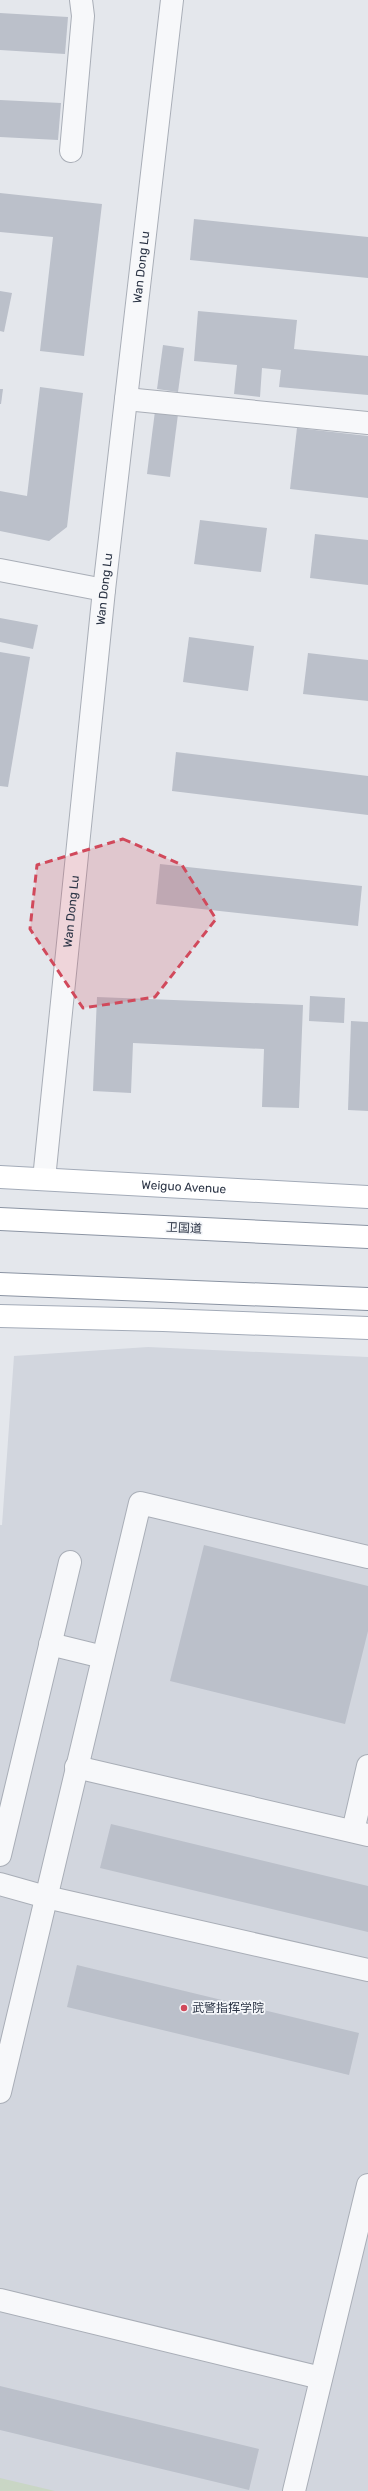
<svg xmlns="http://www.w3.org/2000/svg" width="368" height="2491" viewBox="0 0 368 2491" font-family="Rubik,'Noto Sans SC',sans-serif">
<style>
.built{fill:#d2d6de}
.green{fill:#c9d6c5}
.building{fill:#bbc0ca}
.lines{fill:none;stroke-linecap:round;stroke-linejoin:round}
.minor-casing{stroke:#a9aeb7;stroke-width:24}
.major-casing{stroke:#a3abb8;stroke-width:24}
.highway-casing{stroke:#8b94a3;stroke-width:24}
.minor{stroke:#f7f8fa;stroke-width:22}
.major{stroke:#fff;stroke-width:22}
.highway{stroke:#fff;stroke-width:22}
.marked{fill:#d1495b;fill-opacity:0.2;stroke:#d1495b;stroke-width:3;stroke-dasharray:8 5;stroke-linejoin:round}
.poi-dot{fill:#d1495b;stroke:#f4f6f9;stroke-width:1.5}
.labels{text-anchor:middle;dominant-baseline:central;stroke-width:3.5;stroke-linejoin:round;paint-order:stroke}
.street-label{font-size:12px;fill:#2b3445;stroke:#f4f6f9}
.poi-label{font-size:12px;fill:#2b3445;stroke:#f4f6f9;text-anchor:start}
</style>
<rect width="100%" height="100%" fill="#e4e7ec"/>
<path class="built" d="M148 1347 368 1357V2491H0V1525H2L14 1356Z"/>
<path class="green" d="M0 2478 55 2491H0Z"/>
<g class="building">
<path d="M0 13 68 17 65 54 0 50Z"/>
<path d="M0 100 61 103 58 140 0 137Z"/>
<path d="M0 193 102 204 84 356 40 351 53 237 0 232Z"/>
<path d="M194 219 368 237V278L190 260Z"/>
<path d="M0 291 12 293 4 332 0 331Z"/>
<path d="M198 311 297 320 294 349 368 356V395L279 387 281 370 262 368 260 397 234 394 237 365 194 361Z"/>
<path d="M163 345 184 348 178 392 157 389Z"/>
<path d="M40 387 83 393 67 527 49 541 0 531V491L27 496Z"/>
<path d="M0 389H3L1 404H0Z"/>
<path d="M155 411 178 414 170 477 147 474Z"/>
<path d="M297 428 368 436V498L290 489Z"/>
<path d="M200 520 267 528 261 572 194 564Z"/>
<path d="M315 534 368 540V585L310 578Z"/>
<path d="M0 618 38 625 33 649 0 642Z"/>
<path d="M189 637 254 646 248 691 183 682Z"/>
<path d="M0 652 30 657 8 787 0 786Z"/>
<path d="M308 653 368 660V701L303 694Z"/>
<path d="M176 752 368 776V815L172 791Z"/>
<path d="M160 864 362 886 358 926 156 904Z"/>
<path d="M310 996 345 998 344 1023 309 1021Z"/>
<path d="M97 997 303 1005 299 1108 262 1107 264 1049 133 1043 131 1093 93 1091Z"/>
<path d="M351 1021 368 1022V1111L348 1110Z"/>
<path d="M204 1545 368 1586V1631L345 1724 170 1681Z"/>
<path d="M111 1824 368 1886V1932L100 1868Z"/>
<path d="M77 1965 359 2033 349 2075 67 2007Z"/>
<path d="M0 2386 259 2449 249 2490 0 2430Z"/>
</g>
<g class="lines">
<defs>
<g id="minor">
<path d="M71 151 83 16 81 0"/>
<path d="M126 399 368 423"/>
<path d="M0 570 104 590"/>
<path id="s1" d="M44 1179 104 590 172 0"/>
<path d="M50 1644 103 1657"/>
<path d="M76 1767 368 1835"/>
<path d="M353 1831 368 1766"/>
<path d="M0 1855 70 1562"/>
<path d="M0 1884 46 1897 368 1970"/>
<path d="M0 2092 140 1503 368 1557"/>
<path d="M0 2300 321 2378"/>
<path d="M294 2491 368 2185"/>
</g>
<g id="major">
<path id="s2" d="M0 1177 368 1197"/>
<path d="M0 1316 163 1320 368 1328"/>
</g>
<g id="highway">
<path d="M0 1219 368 1237"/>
<path d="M0 1284 368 1299"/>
</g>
</defs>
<use href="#minor" class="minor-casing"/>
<use href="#major" class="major-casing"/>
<use href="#highway" class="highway-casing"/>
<use href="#minor" class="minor"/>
<use href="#major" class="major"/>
<use href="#highway" class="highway"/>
</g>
<path class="marked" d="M123 839 182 865 216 919 155 997 83 1008 30 929 37 865Z"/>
<circle class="poi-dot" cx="184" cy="2008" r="4"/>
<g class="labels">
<g class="street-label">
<text stroke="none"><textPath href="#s1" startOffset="917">Wan Dong Lu</textPath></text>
<text stroke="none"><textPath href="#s1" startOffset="593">Wan Dong Lu</textPath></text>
<text stroke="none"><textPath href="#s1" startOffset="269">Wan Dong Lu</textPath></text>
<text stroke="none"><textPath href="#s2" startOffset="184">Weiguo Avenue</textPath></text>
<text transform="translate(184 1228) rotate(3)">卫国道</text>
</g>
<g class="poi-label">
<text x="192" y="2008">武警指挥学院</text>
</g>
</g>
</svg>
